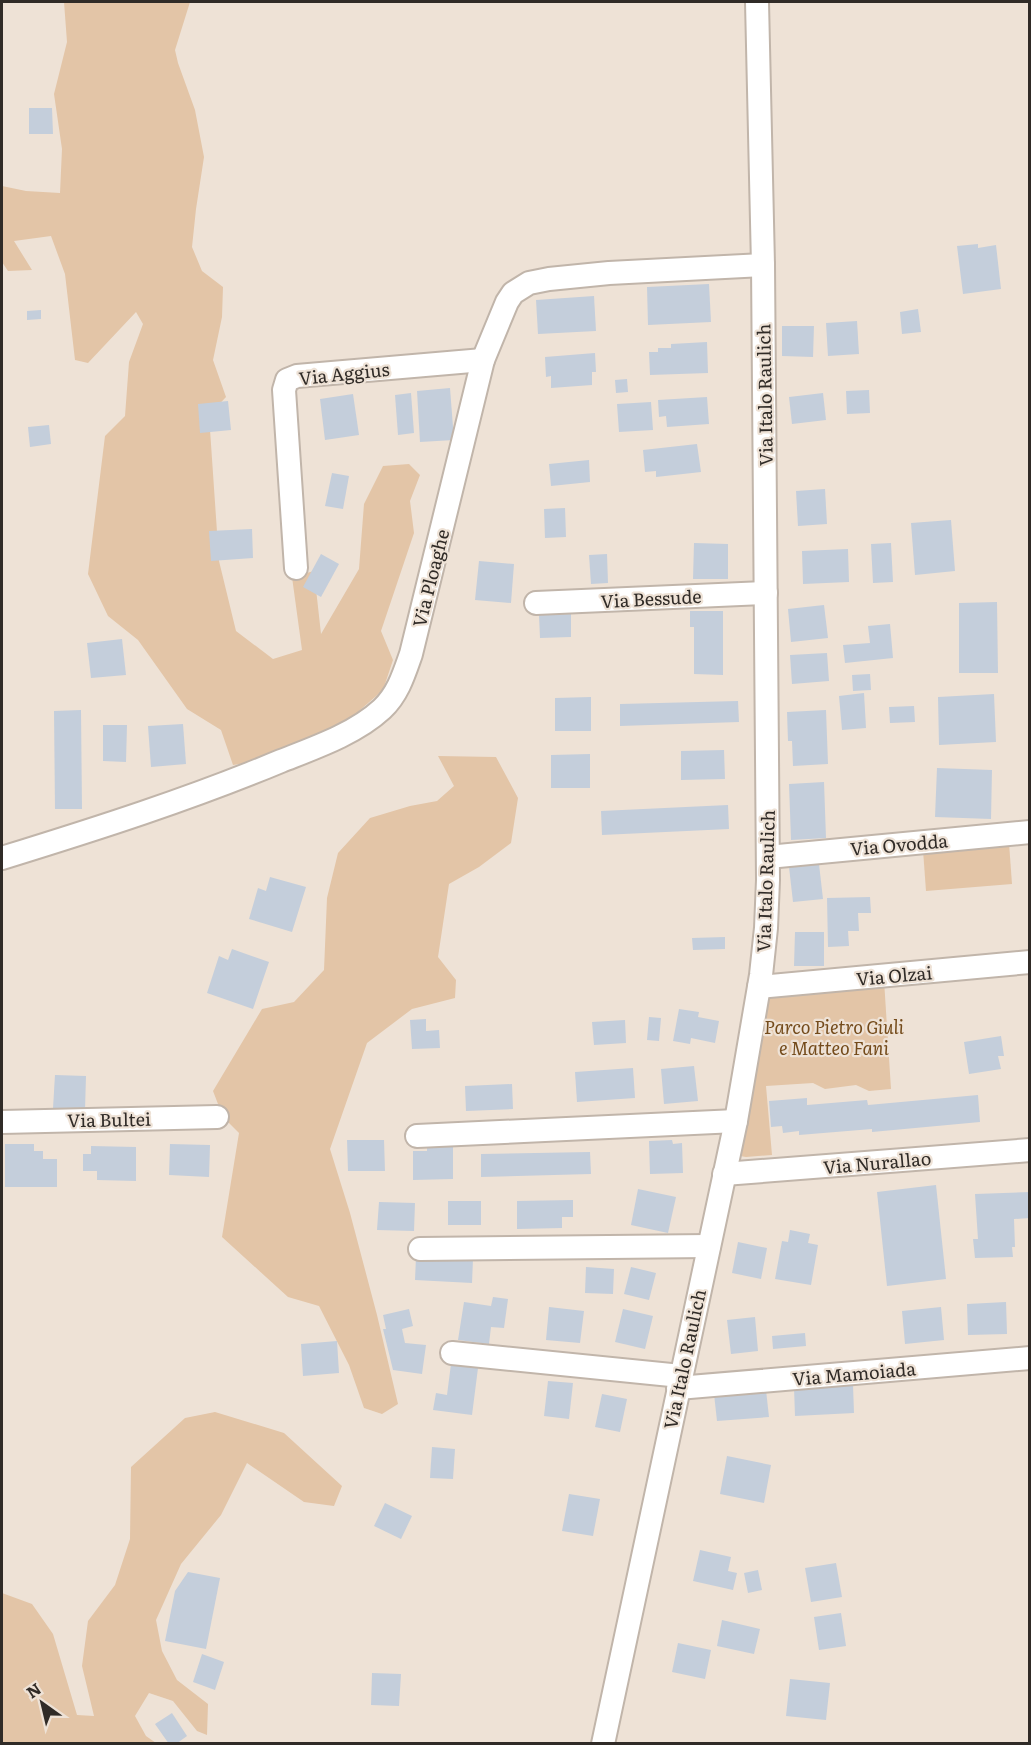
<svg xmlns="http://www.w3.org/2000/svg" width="1031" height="1745" viewBox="0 0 1031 1745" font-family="Literata,serif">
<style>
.green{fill:#e3c5a7}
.building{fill:#c4cedb}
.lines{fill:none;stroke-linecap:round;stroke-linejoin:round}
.minor-casing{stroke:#c1b5aa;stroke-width:26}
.minor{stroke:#fff;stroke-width:22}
.labels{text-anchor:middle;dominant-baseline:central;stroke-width:4.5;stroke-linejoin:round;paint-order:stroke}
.street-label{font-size:18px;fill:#302b27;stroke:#eee2d6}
.park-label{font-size:18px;font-style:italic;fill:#744b1b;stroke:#eee2d6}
</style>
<rect width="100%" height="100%" fill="#eee2d6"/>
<g class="green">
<path d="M64 2H190L175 50 178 63 195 110 204 157 196 209 192 247 202 271 223 287 222 317 213 360 226 397 209 415 219 561 236 631 273 659 302 650 292 577 314 571 321 634 359 569 364 504 383 466 409 464 420 475 410 501 414 533 381 631 393 660 383 690 351 718 266 760 233 765 221 730 187 709 138 640 108 616 88 574 105 436 125 416 129 362 143 324 136 312 88 363 75 360 65 274 51 236 14 241 32 270 8 271 2 262V186L26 191 60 193 62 149 54 94 67 42Z"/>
<path d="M438 756 496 757 518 798 511 843 479 867 449 884 438 957 456 980 455 998 412 1009 367 1043 330 1149 350 1213 377 1315 398 1404 382 1414 364 1408 349 1365 319 1306 288 1297 222 1237 239 1133 223 1117 213 1091 262 1009 294 1002 324 970 327 898 338 853 370 818 410 806 437 801 454 786Z"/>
<path d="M1009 843 1012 884 926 891 923 850Z"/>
<path d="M884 980 891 1089 869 1091 856 1085 825 1089 813 1083 766 1086 772 1155 746 1157 740 1156 738 1148 765 991Z"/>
<path d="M215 1412 284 1433 342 1486 334 1506 304 1502 247 1463 221 1515 181 1564 156 1620 162 1651 177 1680 208 1704 207 1735 197 1731 173 1701 149 1693 135 1716 146 1736 156 1743H2V1593L32 1604 53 1634 77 1715 94 1716 82 1666 88 1621 115 1585 130 1539 131 1467 185 1418Z"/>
</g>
<g class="building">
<path d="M29 108H52L53 134H29Z"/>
<path d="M978 244V248L996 245 1001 289 963 294 957 246Z"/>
<path d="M709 284 711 322 648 325 647 287Z"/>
<path d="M594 296 596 331 538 334 536 300Z"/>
<path d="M918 309 921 332 902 334 900 312Z"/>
<path d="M41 310V319L27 320V311Z"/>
<path d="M857 321 859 354 828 356 826 323Z"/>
<path d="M782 326H814L813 357 782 356Z"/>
<path d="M707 342 708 373 650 375 649 352H658V348H671V344Z"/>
<path d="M595 353 596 372H592V385L551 388V376L546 377 545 357Z"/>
<path d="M627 379 628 392 616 393 615 380Z"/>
<path d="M450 388 454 440 420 442 417 391Z"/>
<path d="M869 390 870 413 847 414 846 391Z"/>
<path d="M411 393 414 433 398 435 395 395Z"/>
<path d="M823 393 826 420 792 424 789 397Z"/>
<path d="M353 394 359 435 325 440 320 399Z"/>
<path d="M707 397 709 424 667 427 666 416 659 417 658 400Z"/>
<path d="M228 401 231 430 200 433 198 404Z"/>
<path d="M651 402 653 430 619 432 617 404Z"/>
<path d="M49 425 51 444 30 447 28 427Z"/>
<path d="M697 444 701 472 656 477V471L645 472 643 450Z"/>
<path d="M589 460 590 482 551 486 549 464Z"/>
<path d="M332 473 349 476 343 509 325 506Z"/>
<path d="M825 489 827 524 798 526 796 491Z"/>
<path d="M565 508 566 537 545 538 544 509Z"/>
<path d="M951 520 955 571 915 575 911 523Z"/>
<path d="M252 529 253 558 211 561 209 531Z"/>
<path d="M694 543 728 544V579H693Z"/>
<path d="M891 543 893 582 873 583 871 544Z"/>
<path d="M848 549 849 582 803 584 802 551Z"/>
<path d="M321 554 339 564 321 597 303 587Z"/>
<path d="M607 554 608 583 591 584 589 555Z"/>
<path d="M479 561 514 564 511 603 475 600Z"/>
<path d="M997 602 998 673H959V603Z"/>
<path d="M824 605 828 638 791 642 788 609Z"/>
<path d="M690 611H723V675L694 674V627H690Z"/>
<path d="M571 614V637L540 638 539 615Z"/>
<path d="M890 624 893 658 845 663 843 645 870 643 868 626Z"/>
<path d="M122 639 126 675 91 678 87 643Z"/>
<path d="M827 653 829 681 792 684 790 655Z"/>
<path d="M870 674 871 690 853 691 852 675Z"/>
<path d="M864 693 866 728 842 730 839 696Z"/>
<path d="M994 694 996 742 939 745 938 697Z"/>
<path d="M591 697V731H555V698Z"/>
<path d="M738 701 739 722 620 726V704Z"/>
<path d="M914 706 915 722 890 723 889 707Z"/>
<path d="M81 710 82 809H55L54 711Z"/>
<path d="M826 710 828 764 793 766 792 741H788L787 712Z"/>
<path d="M183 724 186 764 151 767 148 726Z"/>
<path d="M103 725H127L126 762 103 761Z"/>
<path d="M724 750 725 779 681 780V751Z"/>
<path d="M590 754V788H551V755Z"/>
<path d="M937 768 992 770 991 819 935 817Z"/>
<path d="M824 782 826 838 791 840 789 784Z"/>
<path d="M728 805 729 829 602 835 601 811Z"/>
<path d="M819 864 823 899 793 902 789 867Z"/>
<path d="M270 877 306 887 292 932 249 919 258 888 266 891Z"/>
<path d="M870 897 871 913H858L859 931H848L849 946 828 947 827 898Z"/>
<path d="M795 932H824V966H794Z"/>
<path d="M725 937V949L693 950 692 938Z"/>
<path d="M232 949 269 962 253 1009 207 993 219 956 228 960Z"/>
<path d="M679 1009 699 1012 698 1017 719 1021 715 1043 691 1038 690 1044 673 1041Z"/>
<path d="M649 1017 661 1018 659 1041 647 1040Z"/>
<path d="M426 1019V1031L439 1030 440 1048 412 1049 410 1020Z"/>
<path d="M625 1020 626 1043 594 1045 592 1022Z"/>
<path d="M1001 1036 1004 1056H998L1001 1069 969 1074 964 1042Z"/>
<path d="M694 1066 698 1101 664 1104 661 1069Z"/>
<path d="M633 1068 635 1098 577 1102 575 1072Z"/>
<path d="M55 1075 86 1076 85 1110 53 1108Z"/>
<path d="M512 1084 513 1109 466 1111 465 1086Z"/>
<path d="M978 1095 980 1122 872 1132V1129L799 1135V1131L783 1133 782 1126 771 1127 769 1101 807 1098V1105L867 1100 868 1105Z"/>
<path d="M347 1140H384L385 1171H348Z"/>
<path d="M672 1140 673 1144 682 1143 683 1173 650 1174 649 1141Z"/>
<path d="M5 1144H34V1151H43V1159H57V1187H5Z"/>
<path d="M170 1144 210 1145 209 1177 169 1175Z"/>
<path d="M91 1146 136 1147V1181L97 1180V1171H83V1154H91Z"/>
<path d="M453 1146V1179L413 1180V1151H427V1147Z"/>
<path d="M590 1152 591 1174 481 1177V1154Z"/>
<path d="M936 1185 946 1279 887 1286 877 1192Z"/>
<path d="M638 1189 676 1197 668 1233 631 1225Z"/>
<path d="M1030 1192V1218L1014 1219 1015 1247H1012L1013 1257 975 1258 973 1239H978L975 1194Z"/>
<path d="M573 1200V1217H562V1228L517 1229V1201Z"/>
<rect x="448" y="1201" width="33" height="24"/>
<path d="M379 1202 415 1203 414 1231 377 1230Z"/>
<path d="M790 1230 810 1234 808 1243 818 1245 811 1285 775 1279 782 1241 788 1242Z"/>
<path d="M738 1242 767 1248 761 1279 732 1273Z"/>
<path d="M416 1257 473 1259 472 1283 415 1280Z"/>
<path d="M586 1267 614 1269 613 1294 585 1293Z"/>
<path d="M631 1267 656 1273 649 1300 624 1294Z"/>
<path d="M493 1297 508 1299 504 1328 491 1327 489 1344 458 1340 464 1302 491 1306Z"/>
<path d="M1006 1302 1007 1334 968 1335 967 1304Z"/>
<path d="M549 1307 584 1311 580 1343 546 1340Z"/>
<path d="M941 1307 944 1340 905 1344 902 1311Z"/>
<path d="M409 1309 413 1326 402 1329 405 1343 426 1345 422 1374 393 1370 383 1329H386L383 1315Z"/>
<path d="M623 1309 653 1316 645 1349 615 1342Z"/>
<path d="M755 1317 758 1351 731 1354 727 1320Z"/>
<path d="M805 1333 806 1346 773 1349 772 1336Z"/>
<path d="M337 1341 339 1373 303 1376 301 1344Z"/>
<path d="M451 1364 478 1368 472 1415 433 1410 436 1393 447 1395Z"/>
<path d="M548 1381 573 1383 569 1419 544 1416Z"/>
<path d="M853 1385 854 1413 795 1416 794 1387Z"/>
<path d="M766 1390 769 1417 717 1421 714 1394Z"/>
<path d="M602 1394 627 1399 620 1432 595 1427Z"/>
<path d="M432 1447 455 1449 453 1479 430 1478Z"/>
<path d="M727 1456 771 1465 764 1503 720 1494Z"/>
<path d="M569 1494 600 1499 593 1536 562 1531Z"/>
<path d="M385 1503 412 1516 401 1539 374 1526Z"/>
<path d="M700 1550 731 1557 728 1571 737 1573 733 1590 693 1581Z"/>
<path d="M836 1563 842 1597 811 1602 805 1568Z"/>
<path d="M758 1570 762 1590 748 1593 744 1573Z"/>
<path d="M188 1572 220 1578 206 1649 165 1641 175 1591Z"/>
<path d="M841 1613 846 1646 819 1650 814 1617Z"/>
<path d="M722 1620 760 1629 754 1654 717 1646Z"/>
<path d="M678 1643 711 1650 705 1679 672 1672Z"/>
<path d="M202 1654 224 1662 215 1690 193 1682Z"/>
<path d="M372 1673 401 1674 399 1706 371 1705Z"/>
<path d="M790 1679 830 1683 826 1720 786 1716Z"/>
<path d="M172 1713 187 1736 176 1744H169L155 1724Z"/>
</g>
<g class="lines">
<defs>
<g id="minor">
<path d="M296 568 284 390 287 380 297 376 483 360"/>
<path d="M536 603 766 593"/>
<path d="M768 857 1030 832"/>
<path d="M2 858C96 829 190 799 281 761 314 748 355 734 382 709 398 694 404 674 411 654L483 360 507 302 513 293 529 283 549 279 609 273 763 265"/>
<path d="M759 987 1030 962"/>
<path d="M2 1122 217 1117"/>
<path d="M417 1136 736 1121"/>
<path d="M724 1174 1030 1150"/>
<path d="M420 1249 709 1246"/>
<path d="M452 1353 681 1376"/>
<path d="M678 1388 1030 1358"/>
<path d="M603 1744 736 1121 761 975 766 928 768 880 763 265 757 2"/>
</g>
</defs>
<use href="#minor" class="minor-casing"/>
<use href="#minor" class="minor"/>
</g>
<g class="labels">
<g class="street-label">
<text transform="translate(344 373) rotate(-6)">Via Aggius</text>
<text transform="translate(764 395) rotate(-91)">Via Italo Raulich</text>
<text transform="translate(430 578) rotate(-76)">Via Ploaghe</text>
<text transform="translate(651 598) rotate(-3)">Via Bessude</text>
<text transform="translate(899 844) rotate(-5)">Via Ovodda</text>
<text transform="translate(765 881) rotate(-88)">Via Italo Raulich</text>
<text transform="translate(894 975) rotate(-5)">Via Olzai</text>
<text transform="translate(109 1119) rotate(-1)">Via Bultei</text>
<text transform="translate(877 1162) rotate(-5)">Via Nurallao</text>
<text transform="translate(684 1359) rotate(-78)">Via Italo Raulich</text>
<text transform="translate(854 1373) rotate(-5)">Via Mamoiada</text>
</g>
<g class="park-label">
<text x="834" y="1026">Parco Pietro Giuli<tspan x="834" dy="21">e Matteo Fani</tspan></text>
</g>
</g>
<rect width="1031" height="1745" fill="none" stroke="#302b27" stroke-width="6"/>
<g transform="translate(42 1703) rotate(326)" stroke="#eee2d6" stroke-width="4.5" paint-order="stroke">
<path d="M0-4.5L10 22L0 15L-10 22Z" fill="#302b27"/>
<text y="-9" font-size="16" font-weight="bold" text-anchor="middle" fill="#302b27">N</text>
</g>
</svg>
